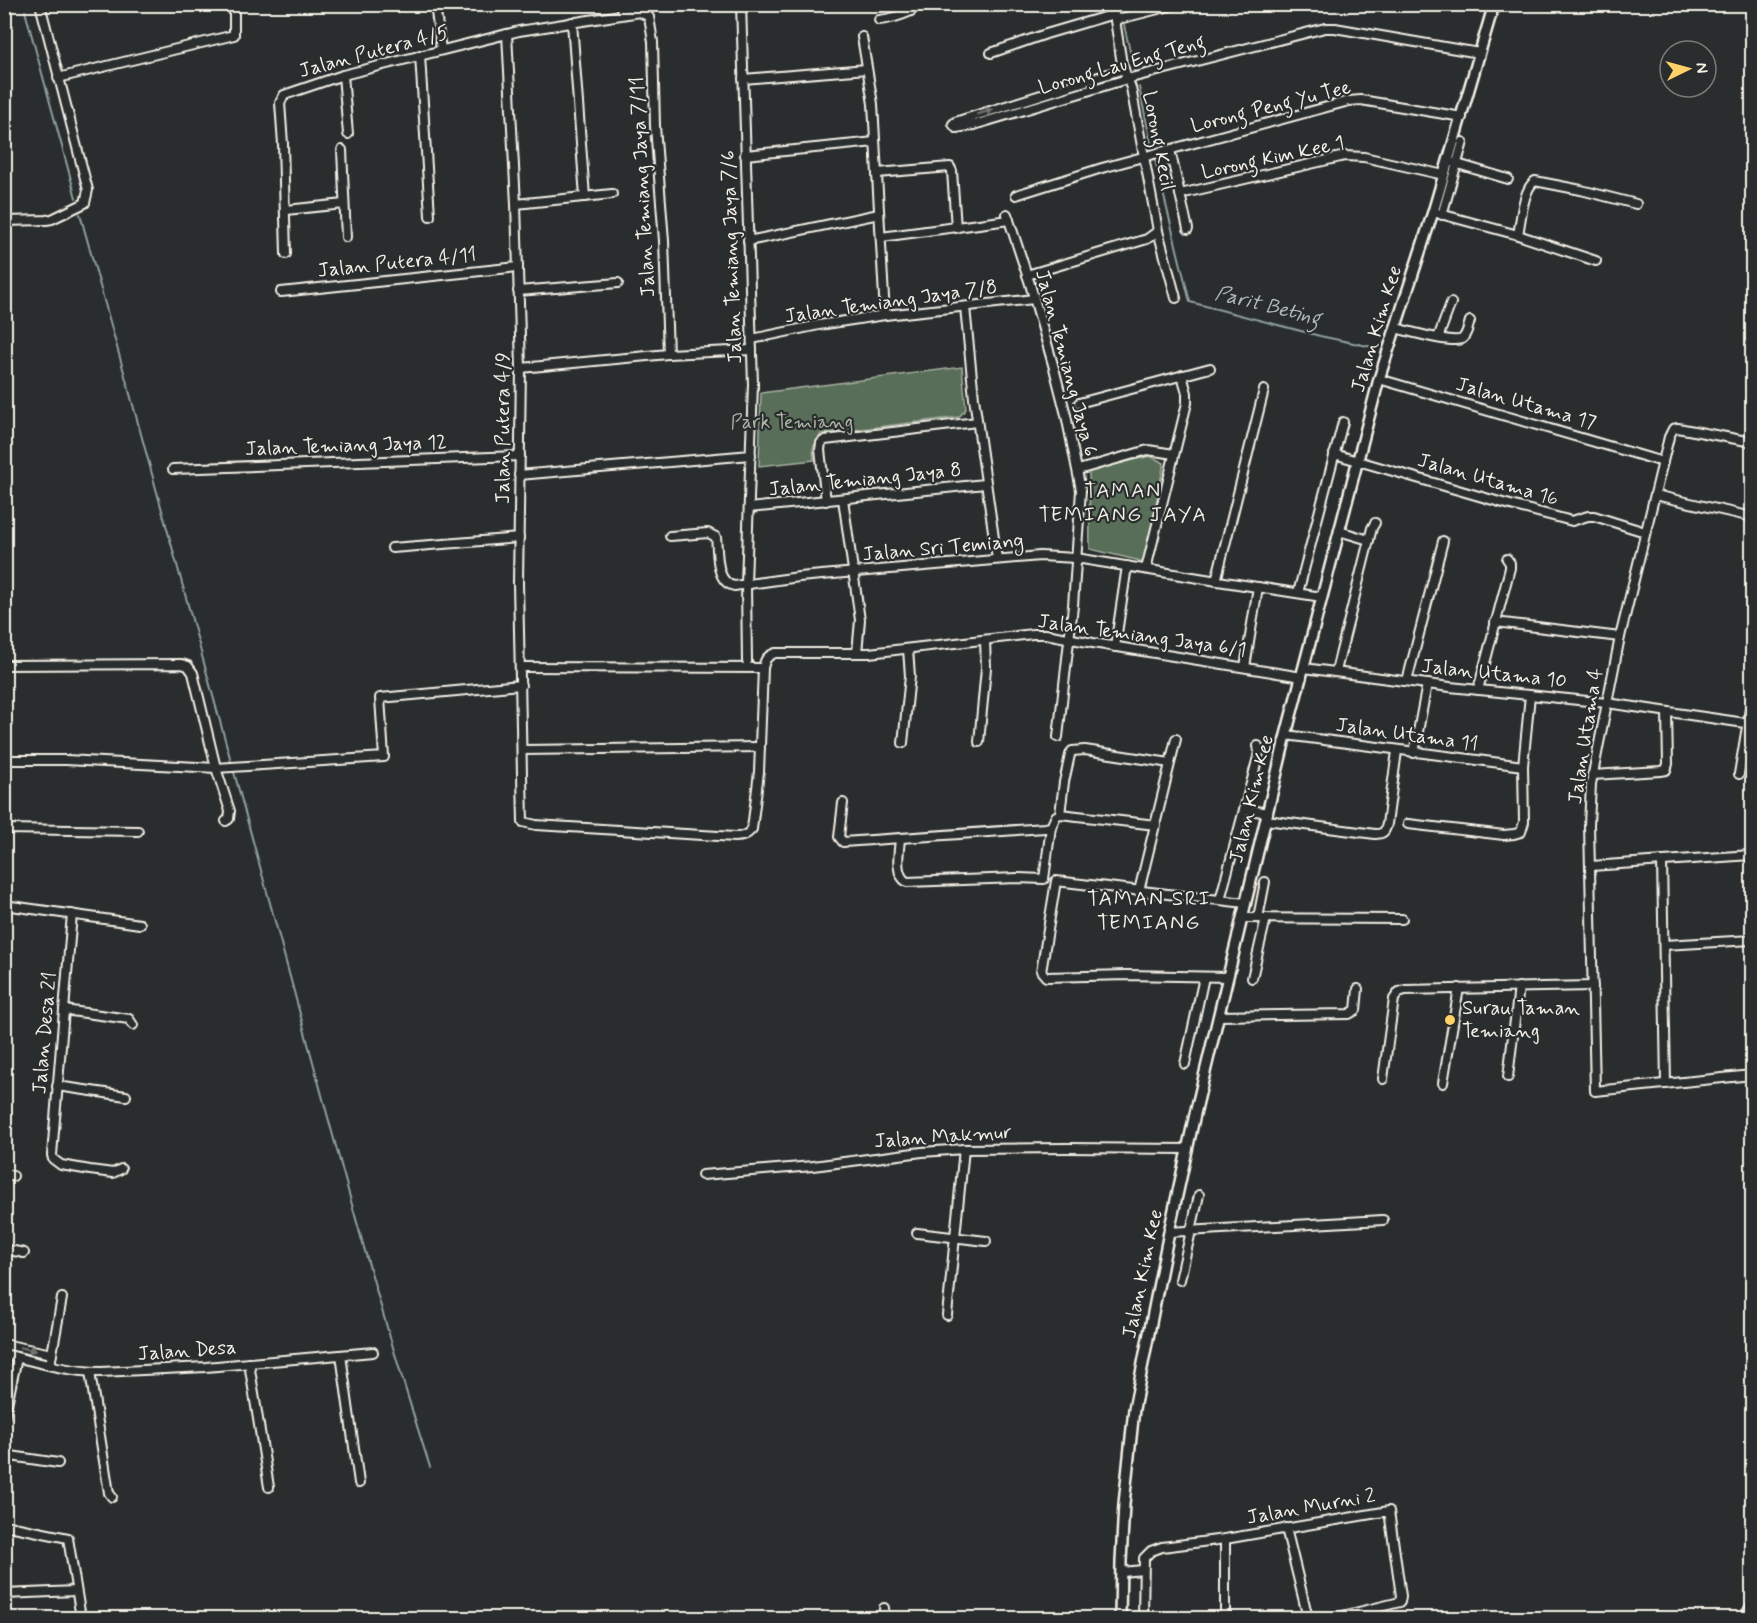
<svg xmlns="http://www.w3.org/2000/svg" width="1757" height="1623" viewBox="0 0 1757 1623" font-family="Mynerve,sans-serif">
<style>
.green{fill:#596e59;stroke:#a6b0a0;stroke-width:1.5}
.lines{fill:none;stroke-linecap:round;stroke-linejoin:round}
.stream{stroke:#8f9f9f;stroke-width:2}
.minor-casing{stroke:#f4f1e8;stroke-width:12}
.tertiary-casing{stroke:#f4f1e8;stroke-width:14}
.trunk-casing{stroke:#f4f1e8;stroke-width:16}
.minor{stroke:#2a2d2e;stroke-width:8}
.tertiary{stroke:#2a2d2e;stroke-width:9}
.trunk{stroke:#756b4b;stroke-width:12}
.oneway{fill:#71726f}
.poi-dot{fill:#ffd166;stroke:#2a2d2e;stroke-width:2}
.labels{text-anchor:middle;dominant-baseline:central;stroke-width:4.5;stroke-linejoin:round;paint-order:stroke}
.street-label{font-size:20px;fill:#f4f1e8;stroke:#2a2d2e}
.park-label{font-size:20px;fill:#aeb6a8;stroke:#2a2d2e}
.poi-label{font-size:20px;fill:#f4f1e8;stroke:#2a2d2e;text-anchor:start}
.water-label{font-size:21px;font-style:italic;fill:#b0bab8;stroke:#2a2d2e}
.neighbourhood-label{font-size:21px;letter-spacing:1.5px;fill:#f4f1e8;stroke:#2a2d2e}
</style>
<rect width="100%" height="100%" fill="#2a2d2e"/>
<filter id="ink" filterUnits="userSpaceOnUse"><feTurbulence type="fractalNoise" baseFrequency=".0167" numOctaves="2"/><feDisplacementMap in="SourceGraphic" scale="12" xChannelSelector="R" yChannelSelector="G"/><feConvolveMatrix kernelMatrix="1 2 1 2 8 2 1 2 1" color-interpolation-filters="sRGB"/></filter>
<g filter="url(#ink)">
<g class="green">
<path d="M962 367 966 409 959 417 821 434 813 448 814 460 759 466 761 393Z"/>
<path d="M1150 456 1164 463 1145 562 1090 549 1089 471Z"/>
</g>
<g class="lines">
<g class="stream">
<path d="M1119 4 1122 14"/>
<path d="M25 11 76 198"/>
<path d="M1124 25 1135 73"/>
<path d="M1139 87 1152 148"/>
<path d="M1155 160 1190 302 1320 336 1377 348"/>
<path d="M80 214C145 447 209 680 273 914 323 1098 371 1284 430 1467"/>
</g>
<defs>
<g id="minor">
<path d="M435 4 441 50"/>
<path d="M620 4 623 14"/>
<path d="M741 4 753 384 746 584 747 661"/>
<path d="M4 6 12 4"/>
<path d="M879 20C890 19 900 16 911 11L913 4"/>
<path d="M1115 20 1178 4"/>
<path d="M572 22 585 197"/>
<path d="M507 34 516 204 521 368 518 583 523 822 536 825 735 837C743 837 747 835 752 829L759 772 763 668C765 659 767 656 775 653H869L1033 634H1046L1093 643 1302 677"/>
<path d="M862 37 873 104 885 315"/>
<path d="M991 53 1046 34 1114 14 1122 64 1131 88 1156 220 1158 231 1147 239 1027 275"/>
<path d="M420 55 430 216"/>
<path d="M1124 69 955 122 953 124 956 128 974 125 1127 79 1325 28H1335L1479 53"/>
<path d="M343 75 348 134"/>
<path d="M58 78 234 35V4"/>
<path d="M743 79 867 69"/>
<path d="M342 150 346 237"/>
<path d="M1170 150 1188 229"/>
<path d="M745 155 875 142"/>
<path d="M1454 163 1508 179"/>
<path d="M877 173 950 167 952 171 956 228"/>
<path d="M1180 194 1345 156 1364 157 1444 175"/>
<path d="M1016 195 1102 168 1349 101 1361 100 1462 117"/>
<path d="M516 204 612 194"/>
<path d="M286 210 344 204"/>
<path d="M1433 212 1518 235 1596 261"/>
<path d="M1007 214 1030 284 1054 368 1066 415 1081 490 1073 606 1058 737"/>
<path d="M1442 215 1463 142"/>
<path d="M4 221 46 220 52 219 85 203 88 190 40 4"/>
<path d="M1158 231 1176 298"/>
<path d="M1518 235C1521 220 1523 189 1535 181L1581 190 1636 204"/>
<path d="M881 237 1009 220"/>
<path d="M748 241 879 214"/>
<path d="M286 254 283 144 280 103 284 95 343 75 519 31 640 12 649 17 653 42 655 126 664 241 668 354"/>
<path d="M518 291 618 283"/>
<path d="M281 292 518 267"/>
<path d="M965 307 974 398 997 559"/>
<path d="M1395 328C1408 331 1452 344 1462 339 1467 335 1468 327 1470 321"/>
<path d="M1438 338 1451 303"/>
<path d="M752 339 819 325 885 315 1034 299"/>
<path d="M521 368 668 354 752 350"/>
<path d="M1379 379 1663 462"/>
<path d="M1079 403 1210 368"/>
<path d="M1752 442 1678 428 1673 429 1669 437 1620 637 1591 784 1589 825 1595 1091 1752 1075"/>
<path d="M1334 454 1503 503 1572 521 1588 516H1594L1645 532"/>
<path d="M173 469 520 456"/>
<path d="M1078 470 1148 450 1174 454"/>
<path d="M519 475 751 455"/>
<path d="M1655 495 1752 517"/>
<path d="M843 499 860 620 857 653"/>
<path d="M826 501 820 450 821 443 825 440 977 422"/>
<path d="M749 508 985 484"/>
<path d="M1339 531 1369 540"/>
<path d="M670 536 708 533 716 537C718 552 715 582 734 586L799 577 1040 556 1076 558 1205 579 1322 597"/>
<path d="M392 548 519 538"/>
<path d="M1146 569 1187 403V393L1182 375"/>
<path d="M1216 581 1264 390"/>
<path d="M1298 593 1343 422"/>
<path d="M1495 622 1620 637"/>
<path d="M1115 647 1127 566"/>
<path d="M4 665 182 664 188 666 193 673 216 768 230 811 229 819 226 821"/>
<path d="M521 667 763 668"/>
<path d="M1245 667 1258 587"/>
<path d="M1304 668 1450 687 1607 703 1752 724"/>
<path d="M1336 671 1369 540 1372 528 1375 523"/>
<path d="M1407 681 1443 541"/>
<path d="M1478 690 1510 568V563L1507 559"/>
<path d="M1286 735 1523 766"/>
<path d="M979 742 986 668 985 640"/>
<path d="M903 743 910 676 908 649"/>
<path d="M522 750 760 747"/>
<path d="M1414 753 1427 684"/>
<path d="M4 760H66L216 768 384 757 380 698 521 685"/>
<path d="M1739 774 1752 697"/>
<path d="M1592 775 1661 771 1666 770 1668 764 1667 712"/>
<path d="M843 803 839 837 843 842 1045 828 1051 827 1056 816 1060 814"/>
<path d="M1244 809 1268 813"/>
<path d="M1060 814 1064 782 1070 755 1072 751 1085 750 1170 763"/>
<path d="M1060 814 1156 825"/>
<path d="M1266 820 1375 834C1383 834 1385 832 1387 824L1397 751"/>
<path d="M1408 824 1504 835 1514 834 1521 832 1524 822 1523 766 1530 695"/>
<path d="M4 829 138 831"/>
<path d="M900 839C899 852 894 875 907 882L1018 878 1044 879 1051 827"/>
<path d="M1662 861 1666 1084"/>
<path d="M1591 866 1751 855"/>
<path d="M1139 891 1176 739"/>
<path d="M1220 900 1259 753 1258 746"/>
<path d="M4 905 140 924"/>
<path d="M72 914 52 1155 53 1159 61 1165 90 1170 113 1173 121 1169"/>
<path d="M1242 918 1402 919"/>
<path d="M1258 918 1265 882"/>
<path d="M1664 945 1752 940"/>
<path d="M1228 977 1127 975 1046 977 1041 971 1042 966 1056 881 1245 903"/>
<path d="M1252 978 1266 918"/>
<path d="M64 1010 129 1019 133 1025"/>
<path d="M1219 1016 1349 1014 1356 1010 1358 989"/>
<path d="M1185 1064 1204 977"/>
<path d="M1508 1077 1519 987"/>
<path d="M1383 1079 1394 999 1399 992 1405 990 1593 986"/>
<path d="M1443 1083 1459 988"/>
<path d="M57 1086 126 1096"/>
<path d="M4 1174 13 1176"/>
<path d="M702 1175 813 1166 922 1152 964 1149 1066 1148 1188 1149"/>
<path d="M1169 1232 1383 1220"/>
<path d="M917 1233 986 1241"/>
<path d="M4 1249 24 1253"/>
<path d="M1180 1280 1199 1195"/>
<path d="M947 1315 964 1149"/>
<path d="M4 1344 52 1354"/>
<path d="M4 1354C36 1362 69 1372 101 1372L206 1367 373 1352"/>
<path d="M341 1355 359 1483"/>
<path d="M249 1363 269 1487"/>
<path d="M50 1365 62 1298"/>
<path d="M90 1372 109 1493 112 1497"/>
<path d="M4 1418 17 1358"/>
<path d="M4 1455 58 1463"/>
<path d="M4 1525 68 1538 81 1618"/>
<path d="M1286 1528 1308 1618"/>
<path d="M1122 1572 1143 1570"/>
<path d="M4 1594 76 1591"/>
<path d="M884 1608 885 1618"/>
<path d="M1450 1616V1618"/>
<path d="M1143 1618 1144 1558 1151 1551 1162 1547 1225 1539 1389 1511 1401 1596 1400 1602 1334 1618"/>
<path d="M1225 1618V1539"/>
</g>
<path id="tertiary" d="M1120 1618 1121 1562 1124 1504 1134 1409 1169 1232 1195 1114 1286 735 1379 379 1433 212 1494 4"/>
<path id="trunk" d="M1746 1618 1752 1608"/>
</defs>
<use href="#minor" class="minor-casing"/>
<use href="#tertiary" class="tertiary-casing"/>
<use href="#trunk" class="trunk-casing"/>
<use href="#minor" class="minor"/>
<use href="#tertiary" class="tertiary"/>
<use href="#trunk" class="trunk"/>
</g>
<defs><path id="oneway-solid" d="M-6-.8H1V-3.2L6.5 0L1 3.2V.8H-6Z" transform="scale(1.5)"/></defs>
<g class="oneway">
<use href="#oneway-solid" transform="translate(985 112) rotate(-17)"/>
<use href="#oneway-solid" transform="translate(28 1349) rotate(12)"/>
</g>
</g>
<circle class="poi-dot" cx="1450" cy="1020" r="6"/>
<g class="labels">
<g class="street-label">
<text transform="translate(374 52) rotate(-15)">Jalan Putera 4/5</text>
<text transform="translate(1122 65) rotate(-16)">Lorong Lau Eng Teng</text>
<text transform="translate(1271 107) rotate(-14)">Lorong Peng Yu Tee</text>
<text transform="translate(1158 141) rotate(79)">Lorong Kecil</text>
<text transform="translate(1273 158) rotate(-12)">Lorong Kim Kee 1</text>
<text transform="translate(643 187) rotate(-93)">Jalan Temiang Jaya 7/11</text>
<text transform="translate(732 257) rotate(-92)">Jalan Temiang Jaya 7/6</text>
<text transform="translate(397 263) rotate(-6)">Jalan Putera 4/11</text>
<text transform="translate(891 302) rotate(-8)">Jalan Temiang Jaya 7/8</text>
<text transform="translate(1377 329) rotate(-73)">Jalan Kim Kee</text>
<text transform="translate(1066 363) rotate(75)">Jalan Temiang Jaya 6</text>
<text transform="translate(1526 404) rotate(16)">Jalan Utama 17</text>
<text transform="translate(503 428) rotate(-90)">Jalan Putera 4/9</text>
<text transform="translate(346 446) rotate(-2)">Jalan Temiang Jaya 12</text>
<text transform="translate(865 480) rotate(-6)">Jalan Temiang Jaya 8</text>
<text transform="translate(1488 480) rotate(16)">Jalan Utama 16</text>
<text transform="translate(943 548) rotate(-5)">Jalan Sri Temiang</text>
<text transform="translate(1142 636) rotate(8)">Jalan Temiang Jaya 6/1</text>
<text transform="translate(1494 674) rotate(6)">Jalan Utama 10</text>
<text transform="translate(1407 735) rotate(8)">Jalan Utama 11</text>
<text transform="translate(1586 736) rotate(-81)">Jalan Utama 4</text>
<text transform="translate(1252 799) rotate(-76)">Jalan Kim Kee</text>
<text transform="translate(45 1033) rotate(-85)">Jalan Desa 21</text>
<text transform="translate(943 1137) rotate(-4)">Jalan Makmur</text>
<text transform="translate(1143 1274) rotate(-78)">Jalan Kim Kee</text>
<text transform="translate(187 1351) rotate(-4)">Jalan Desa</text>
<text transform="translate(1311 1507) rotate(-10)">Jalan Murni 2</text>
</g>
<g class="park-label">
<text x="792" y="422">Park Temiang</text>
</g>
<g class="poi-label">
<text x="1462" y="1008">Surau Taman<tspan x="1462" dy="23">Temiang</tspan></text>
</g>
<g class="water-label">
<text transform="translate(1268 306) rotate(14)">Parit Beting</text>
</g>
<g class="neighbourhood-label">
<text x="1123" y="491">TAMAN<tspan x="1123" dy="24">TEMIANG JAYA</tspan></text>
<text x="1149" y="899">TAMAN SRI<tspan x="1149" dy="24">TEMIANG</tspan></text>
</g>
</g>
<rect width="1757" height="1623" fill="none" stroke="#2a2d2e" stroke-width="24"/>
<rect x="12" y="12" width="1733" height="1599" fill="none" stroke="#f4f1e8" stroke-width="2" filter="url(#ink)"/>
<g transform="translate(1688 69) rotate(85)"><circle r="28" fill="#2a2d2e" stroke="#7b7b78" stroke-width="1.5"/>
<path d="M0-4.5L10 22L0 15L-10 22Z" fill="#ffd166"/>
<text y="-9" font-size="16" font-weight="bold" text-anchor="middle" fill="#f4f1e8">N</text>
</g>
</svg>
